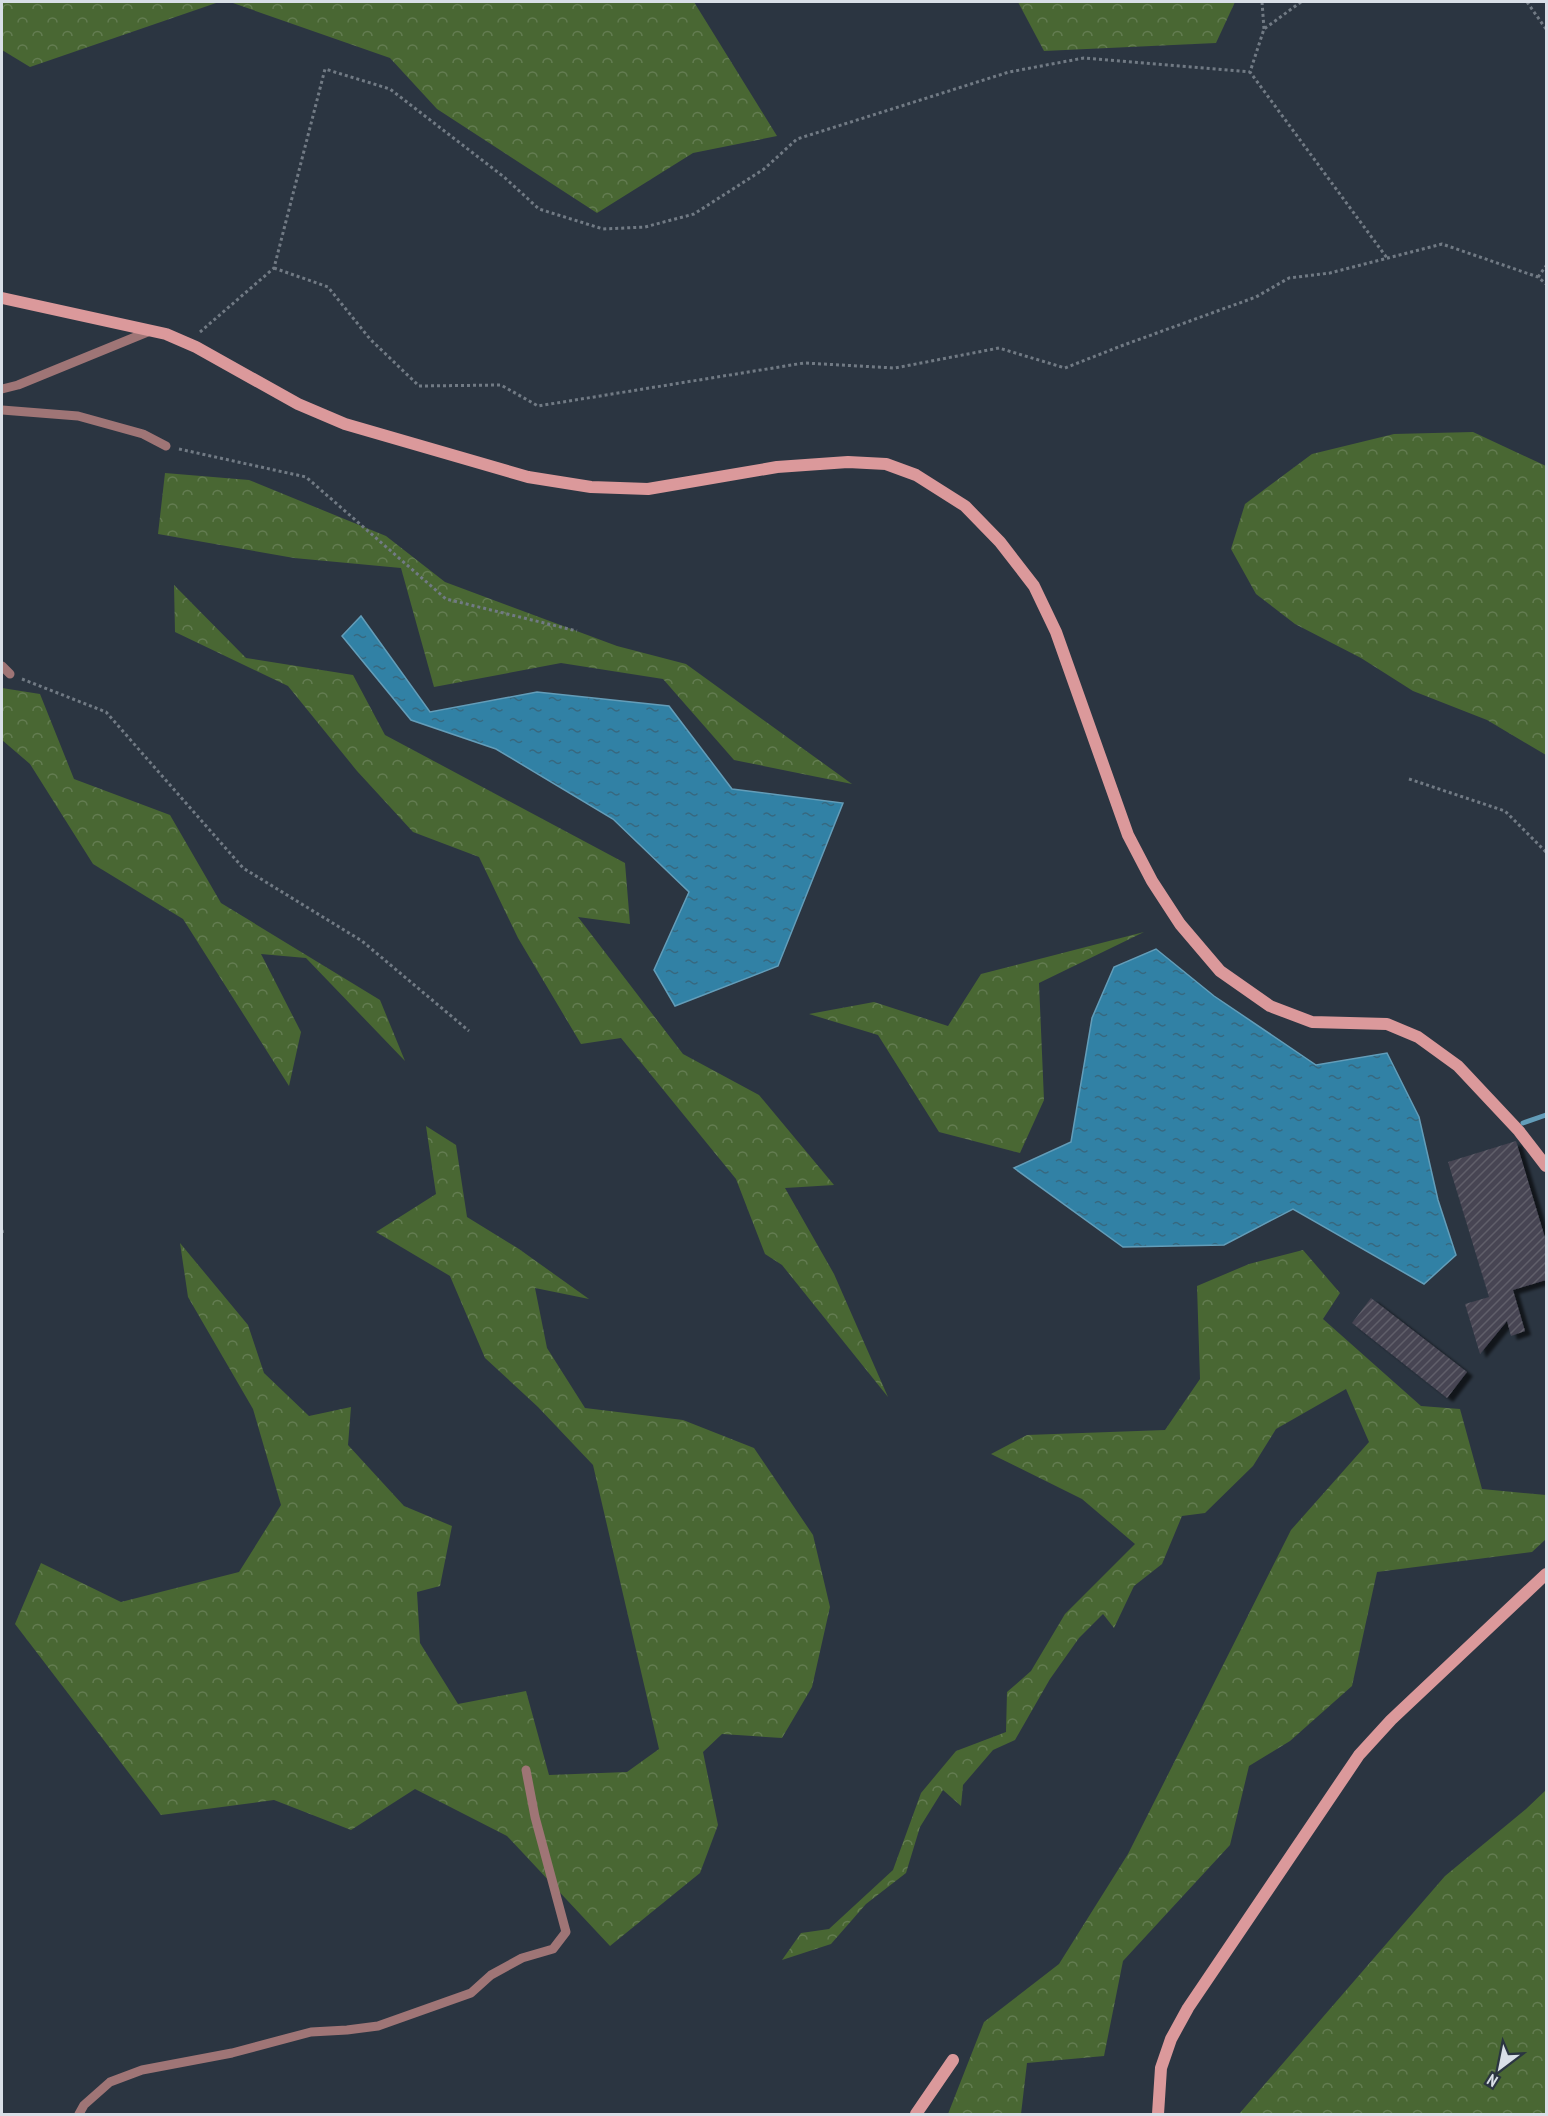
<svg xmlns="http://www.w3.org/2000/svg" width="1548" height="2116" viewBox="0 0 1548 2116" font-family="'PT Sans Narrow',sans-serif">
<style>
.forest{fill:url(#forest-crowns)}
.water{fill:url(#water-ripples);stroke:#639db9;stroke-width:1.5}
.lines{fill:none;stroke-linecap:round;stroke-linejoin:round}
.stream{stroke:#639db9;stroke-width:5}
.building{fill:url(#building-hatch);filter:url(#shadow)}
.path{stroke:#717a84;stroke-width:3;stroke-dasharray:3 3;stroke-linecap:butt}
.lane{stroke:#9f7576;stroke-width:9}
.secondary{stroke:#db999b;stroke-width:12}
</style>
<defs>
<pattern id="forest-crowns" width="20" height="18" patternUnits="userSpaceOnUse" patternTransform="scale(1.5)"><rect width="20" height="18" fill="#496733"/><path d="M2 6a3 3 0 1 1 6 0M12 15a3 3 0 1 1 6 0" fill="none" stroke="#637c51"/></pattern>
<pattern id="water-ripples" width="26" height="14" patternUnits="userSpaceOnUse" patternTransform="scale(1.5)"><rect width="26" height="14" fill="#3181a5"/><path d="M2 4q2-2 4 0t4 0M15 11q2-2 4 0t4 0" fill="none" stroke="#37687f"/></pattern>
<pattern id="building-hatch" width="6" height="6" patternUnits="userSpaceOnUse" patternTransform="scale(1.5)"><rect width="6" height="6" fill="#464452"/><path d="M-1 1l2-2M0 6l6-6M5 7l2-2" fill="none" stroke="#605f6b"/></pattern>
<filter id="shadow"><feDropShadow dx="6" dy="4" stdDeviation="1.5" flood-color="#0009"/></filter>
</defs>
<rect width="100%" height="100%" fill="#2b3541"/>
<g class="forest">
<path d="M2 2H219L30 67 2 50Z"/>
<path d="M230 2H694L777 136 693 153 597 213 437 109 390 58Z"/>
<path d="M1018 2H1235L1216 43 1044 51Z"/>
<path d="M1473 432 1546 466V755L1487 720 1413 691 1361 658 1295 624 1256 594 1231 549 1245 504 1312 454 1394 434Z"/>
<path d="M165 473 249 480 386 536 445 582 617 646 686 664 852 784 734 760 663 679 561 663 434 687 401 568 294 558 158 534Z"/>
<path d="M174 585 246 658 353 675 385 735 625 863 630 924 578 917 683 1054 759 1095 834 1185 785 1188 834 1274 888 1397 782 1265 765 1254 736 1179 621 1038 581 1044 518 938 479 857 413 832 357 771 288 686 175 632Z"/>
<path d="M2 688 40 694 74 779 170 815 221 903 380 1000 405 1061 306 958 261 954 301 1032 289 1086 183 919 93 864 30 764 2 740Z"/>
<path d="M1144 932 1039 983 1044 1100 1020 1153 939 1132 878 1035 809 1014 874 1002 948 1026 981 974Z"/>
<path d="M426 1126 456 1145 467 1217 519 1249 589 1299 535 1288 547 1348 585 1408 683 1420 754 1448 813 1535 830 1607 812 1687 782 1738 722 1734 703 1752 718 1825 700 1873 610 1946 507 1836 415 1789 351 1830 274 1800 161 1815 15 1624 41 1563 121 1602 239 1572 281 1505 253 1409 188 1297 180 1243 248 1325 264 1373 309 1416 351 1407 348 1445 404 1506 452 1526 440 1586 417 1592 420 1643 458 1704 526 1691 549 1775 627 1772 659 1749 593 1465 538 1407 485 1358 450 1276 376 1232 436 1194Z"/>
<path d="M1303 1250 1340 1293 1323 1319 1421 1406 1460 1409 1482 1489 1546 1495V1539L1532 1552 1377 1572 1352 1686 1290 1741 1249 1766 1230 1845 1123 1961 1104 2056 1027 2063 1021 2114H948L984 2022 1059 1964 1128 1854 1291 1530 1369 1442 1346 1389 1276 1429 1253 1466 1205 1513 1182 1516 1162 1564 1134 1586 1114 1628 1103 1614 1079 1638 1050 1679 1015 1740 993 1750 963 1785 961 1806 943 1790 920 1827 906 1873 866 1904 831 1944 782 1960 801 1933 829 1929 893 1870 921 1793 956 1751 1006 1732 1007 1692 1031 1671 1065 1614 1135 1544 1082 1499 991 1454 1027 1435 1165 1430 1200 1379 1197 1286 1249 1264Z"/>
<path d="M1546 1790V2114H1239L1445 1876 1526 1809Z"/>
</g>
<g class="water">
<path d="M361 616 430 712 537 692 669 706 732 789 843 803 778 966 675 1006 654 970 689 892 613 819 496 749 411 720 342 636Z"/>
<path d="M1156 949 1214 996 1316 1065 1387 1053 1419 1117 1438 1200 1456 1255 1424 1284 1293 1209 1224 1245 1123 1247 1014 1168 1071 1142 1092 1018 1114 967Z"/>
</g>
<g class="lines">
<path class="stream" d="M1523 1123 1546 1115"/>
</g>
<g class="building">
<path d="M1516 1141 1546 1241V1280L1513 1290 1525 1331 1511 1336 1507 1321 1480 1354 1465 1304 1489 1297 1448 1162Z"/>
<path d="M1371 1298 1467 1372 1447 1398 1352 1323Z"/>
</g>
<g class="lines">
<g class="path">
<path d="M1262 2 1264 29"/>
<path d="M1301 2 1264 29 1250 72 1387 258"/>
<path d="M1527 2 1546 29"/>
<path d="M274 268 328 287 370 339 419 386 501 385 538 406 804 363 895 368 999 348 1065 368 1121 346 1256 297 1289 278 1330 273 1442 244 1538 277 1546 284"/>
<path d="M1538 277 1546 266"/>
<path d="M200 332 274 268 325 69 390 89 504 177 539 209 603 229 645 227 694 214 764 169 797 139 1009 72 1084 58 1250 72"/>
<path d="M179 449 306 477 446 599 577 631"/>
<path d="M22 679 106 712 243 868 362 941 469 1031"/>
<path d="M1409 779 1505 811 1546 852"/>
<path d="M2 1230 3 1236"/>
</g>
<g class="lane">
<path d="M2 389 18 385 150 331"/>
<path d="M2 410 78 416 143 434 166 446"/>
<path d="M2 666 10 674"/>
<path d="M79 2114 84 2105 110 2082 142 2070 232 2053 311 2032 347 2030 378 2026 471 1993 491 1975 522 1958 553 1949 566 1932 535 1817 526 1770"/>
</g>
<g class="secondary">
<path d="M2 298 166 334 196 347 298 404 345 424 528 477 591 487 648 489 777 467 848 462 886 464 916 475 965 506 1000 542 1034 586 1056 632 1128 835 1152 881 1180 924 1220 971 1270 1006 1312 1022 1387 1024 1418 1037 1458 1066 1519 1131 1546 1166"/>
<path d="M916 2114 953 2060"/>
<path d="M1158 2114 1161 2068 1171 2039 1188 2008 1359 1755 1391 1720 1546 1574"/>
</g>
</g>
<rect width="1548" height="2116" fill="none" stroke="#d9dfe7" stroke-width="6"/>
<g transform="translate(1500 2068) rotate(212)" stroke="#2b3541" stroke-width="4.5" paint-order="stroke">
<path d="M0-4.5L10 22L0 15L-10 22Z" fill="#d9dfe7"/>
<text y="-9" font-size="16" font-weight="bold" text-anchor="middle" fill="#d9dfe7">N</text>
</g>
</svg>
